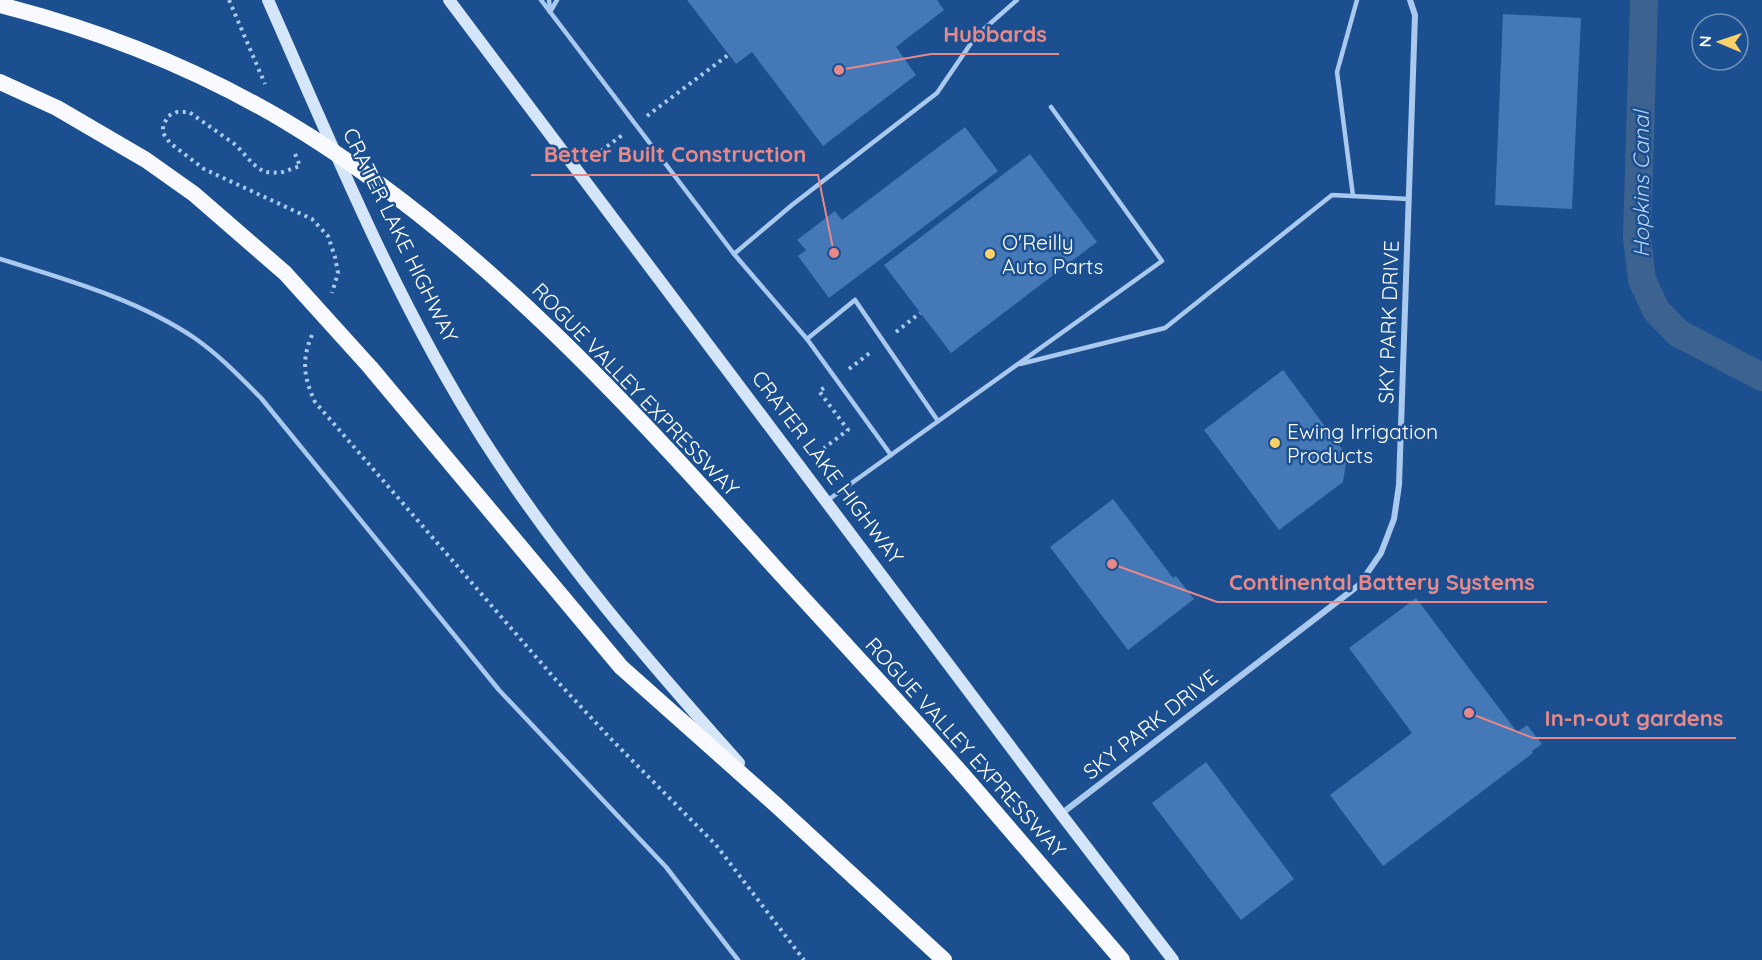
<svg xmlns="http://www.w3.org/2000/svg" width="1762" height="960" viewBox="0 0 1762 960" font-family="Quicksand,sans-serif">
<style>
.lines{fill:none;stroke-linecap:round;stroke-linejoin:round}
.canal{stroke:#3c6290;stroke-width:28}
.building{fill:#4478b7}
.path{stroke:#a9c9ee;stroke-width:4;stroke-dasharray:3 4.5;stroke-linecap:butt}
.service{stroke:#a9c9ee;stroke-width:4.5}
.minor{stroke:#a9c9ee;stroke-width:6}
.secondary{stroke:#d6e6fa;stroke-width:12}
.trunk{stroke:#f8faff;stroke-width:16}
.poi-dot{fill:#ffd166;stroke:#1b4f8f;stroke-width:2}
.labels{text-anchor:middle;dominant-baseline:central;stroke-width:5;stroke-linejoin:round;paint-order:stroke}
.street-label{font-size:21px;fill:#fff;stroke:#1b4f8f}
.poi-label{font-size:21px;fill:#fff;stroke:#1b4f8f;text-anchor:start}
.water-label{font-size:22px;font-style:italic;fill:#b5d3f5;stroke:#1b4f8f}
.leader{fill:none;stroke:#e88989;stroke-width:2}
.callout-dot{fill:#e88989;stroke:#1b4f8f;stroke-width:2}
.callout-label{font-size:22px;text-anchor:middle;font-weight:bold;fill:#e88989;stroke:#1b4f8f;stroke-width:5;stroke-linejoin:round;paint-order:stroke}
</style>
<rect width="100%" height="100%" fill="#1b4f8f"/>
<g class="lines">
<path class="canal" d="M1644 0 1637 238 1642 280 1656 310 1678 333 1762 377"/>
</g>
<g class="building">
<path d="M687 0H937L944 10 896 47 916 75 823 146 752 52 736 64Z"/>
<path d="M1503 14 1581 18 1572 209 1495 205Z"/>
<path d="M965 127 998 171 829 298 798 256 806 250 797 240 835 211 842 220Z"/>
<path d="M1030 154 1097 242 951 353 884 265Z"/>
<path d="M1283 370 1347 456 1343 482 1279 530 1204 430Z"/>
<path d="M1113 499 1173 578 1176 576 1194 599 1128 650 1050 547Z"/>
<path d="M1416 598 1517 732 1527 725 1542 744 1532 751 1533 753 1383 866 1330 795 1412 733 1349 648Z"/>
<path d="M1206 762 1294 879 1241 920 1152 803Z"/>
</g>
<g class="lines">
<g class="path">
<path d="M229 0 265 84"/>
<path d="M647 116 728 55"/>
<path d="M601 151 625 133"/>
<path d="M295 154 300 166 280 173 264 172 253 164 236 145 189 112H177L168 116 163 126V133L170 143 204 169 312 219 328 236 335 257 338 273 332 293"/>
<path d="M896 332 920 313"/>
<path d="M312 335C301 360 304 378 315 402L556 680 611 739 716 845 804 960"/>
<path d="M849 369 871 352"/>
<path d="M824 388 819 391 848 430 824 448"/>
</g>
<g class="service">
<path d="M541 0 734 254 792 205 937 93 976 36 1017 0"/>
<path d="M549 0 550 10"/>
<path d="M550 12 557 0"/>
<path d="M1353 196 1337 72 1357 0"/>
<path d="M734 254 807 339 891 455"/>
<path d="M0 259C67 280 137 299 196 339 220 356 240 377 261 398L499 690 666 867 738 960"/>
<path d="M807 339 855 300 938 421"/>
<path d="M1020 364 1165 328 1332 195 1409 199"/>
<path d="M828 500 1162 261 1051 107"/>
</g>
<path class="minor" d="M1061 814 1359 585 1381 553 1394 519 1399 485 1415 15 1410 0"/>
<g class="secondary">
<path d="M268 0C334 149 396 302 483 439 558 556 647 660 739 763"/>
<path d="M449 0 1061 814 1173 960"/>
</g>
<g class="trunk">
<path d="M0 5C99 30 197 69 285 121 477 236 630 406 778 571 842 641 907 711 970 783 1021 842 1071 901 1122 960"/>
<path d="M0 82 57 108 146 160 194 194 285 273 370 367 621 667 775 804 944 960"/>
</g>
</g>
<g class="poi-dot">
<circle cx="990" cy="254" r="6"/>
<circle cx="1275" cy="443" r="6"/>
</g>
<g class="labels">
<g class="street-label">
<text transform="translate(401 235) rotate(64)">CRATER LAKE HIGHWAY</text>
<text transform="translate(1388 322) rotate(-88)">SKY PARK DRIVE</text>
<text transform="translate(636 389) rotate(46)">ROGUE VALLEY EXPRESSWAY</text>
<text transform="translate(828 467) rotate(53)">CRATER LAKE HIGHWAY</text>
<text transform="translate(1150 724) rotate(-38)">SKY PARK DRIVE</text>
<text transform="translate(966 747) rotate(48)">ROGUE VALLEY EXPRESSWAY</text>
</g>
<g class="poi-label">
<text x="1002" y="242">O'Reilly<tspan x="1002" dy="24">Auto Parts</tspan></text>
<text x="1287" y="431">Ewing Irrigation<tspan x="1287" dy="24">Products</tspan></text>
</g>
<g class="water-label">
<text transform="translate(1641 184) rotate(-90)">Hopkins Canal</text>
</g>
</g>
<path class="leader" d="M839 70L931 54H1059M834 253L818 175H531M1112 564L1217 602H1547M1469 713L1533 738H1736"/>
<g class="callout-dot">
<circle cx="839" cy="70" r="6"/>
<circle cx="834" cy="253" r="6"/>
<circle cx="1112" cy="564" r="6"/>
<circle cx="1469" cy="713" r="6"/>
</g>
<g class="callout-label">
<text x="995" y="42">Hubbards</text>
<text x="675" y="162">Better Built Construction</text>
<text x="1382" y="590">Continental Battery Systems</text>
<text x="1634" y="726">In-n-out gardens</text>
</g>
<g transform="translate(1720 42) rotate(272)"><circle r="28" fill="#1b4f8f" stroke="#7695bc" stroke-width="1.5"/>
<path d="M0-4.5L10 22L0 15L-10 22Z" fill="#ffd166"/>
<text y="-9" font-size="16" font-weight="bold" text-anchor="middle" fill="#ffffff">N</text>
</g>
</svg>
